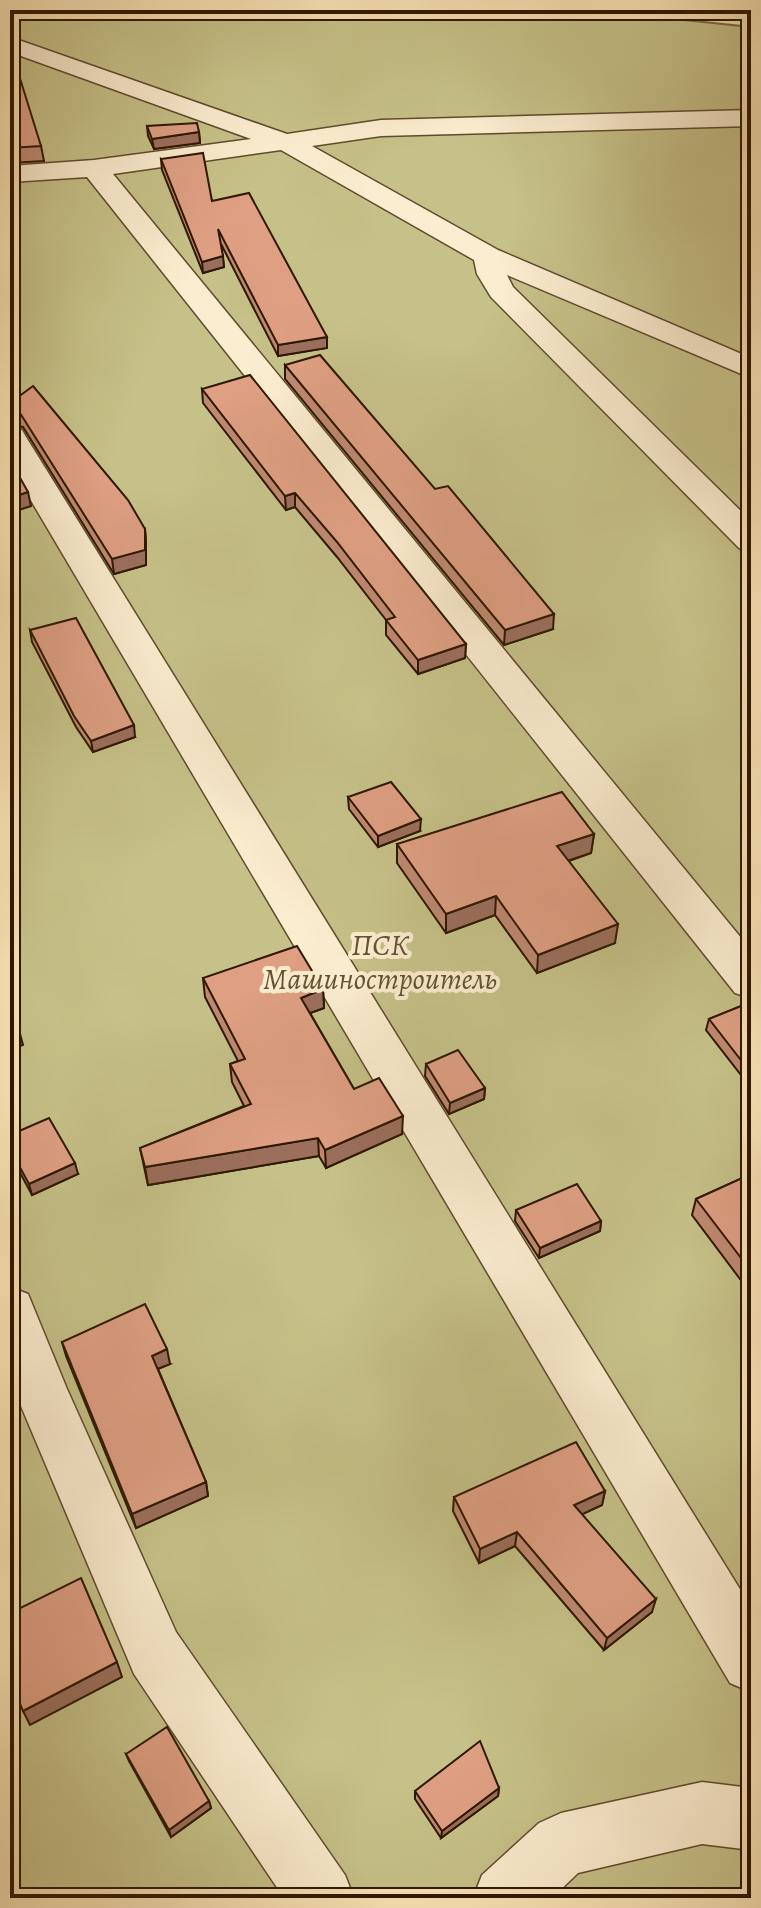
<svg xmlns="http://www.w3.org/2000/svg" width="761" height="1908" viewBox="0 0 761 1908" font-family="Alegreya,serif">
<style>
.green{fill:#c6c188;stroke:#7a6c44;stroke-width:2}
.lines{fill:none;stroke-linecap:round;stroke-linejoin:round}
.minor-casing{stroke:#614a2d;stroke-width:3}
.minor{fill:#fbedcf;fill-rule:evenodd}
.wall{fill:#bf8971;stroke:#2e1700;stroke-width:2}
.shaded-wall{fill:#9b6f5c;stroke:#2e1700;stroke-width:2}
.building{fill:#de9f83;stroke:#2e1700;stroke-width:2}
.labels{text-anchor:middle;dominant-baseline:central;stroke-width:8;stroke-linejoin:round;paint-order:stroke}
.park-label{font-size:30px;font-style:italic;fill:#635230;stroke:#fbedcf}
</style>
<rect width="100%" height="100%" fill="#f9e3b5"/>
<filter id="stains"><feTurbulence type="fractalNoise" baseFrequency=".0025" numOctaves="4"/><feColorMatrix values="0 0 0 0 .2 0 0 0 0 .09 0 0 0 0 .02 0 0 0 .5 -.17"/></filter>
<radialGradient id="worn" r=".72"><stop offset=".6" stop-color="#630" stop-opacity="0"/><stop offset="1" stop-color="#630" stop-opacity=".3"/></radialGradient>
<path class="green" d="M10 10H588L751 27V1898H10Z"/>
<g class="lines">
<defs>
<g id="minor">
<path d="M10 37 287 134 381 120 751 110V126L381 136 312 146 498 250 751 358V378L507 275 513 287 751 521V552L739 548 491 297 477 274 474 260 281 150 113 174 751 950V998L735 993 87 177 10 182V166L94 160 251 139 10 52Z"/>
<path d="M10 427 22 430 26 437 751 1607V1692L730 1683 10 465Z"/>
<path d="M10 1287 28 1294 67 1389 176 1632 345 1875 354 1898H284L134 1674 10 1380Z"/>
<path d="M702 1782 751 1788V1850L702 1844 578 1873 552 1898H473L482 1875 539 1823 561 1813Z"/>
</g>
</defs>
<use href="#minor" class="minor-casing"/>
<use href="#minor" class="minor"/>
</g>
<g class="wall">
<path d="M10 73 41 146 44 161 10 163Z"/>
<path d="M147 126 199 132 200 143 154 149 148 136Z"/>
<path d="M161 159 212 201 327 337V348L278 356 221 244 224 267 203 273 162 170Z"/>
<path d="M285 365 553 629 504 645 285 379Z"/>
<path d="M202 389 466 644 465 658 418 674 386 635V620L337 557 295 507 286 510 203 403Z"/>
<path d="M10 399 145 529 146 543V565L114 574 23 427 10 425Z"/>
<path d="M30 630 135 737 93 752 76 727 32 642Z"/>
<path d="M348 797 420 831 378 847 349 809Z"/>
<path d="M594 834 591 853 569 861 615 943 537 973 495 915 446 933 397 863V844Z"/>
<path d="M203 978 323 989 324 1008 310 1013 354 1089 402 1134 326 1168 319 1156 148 1185 140 1148 244 1106 232 1082 230 1064 238 1061 205 997Z"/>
<path d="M751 1002V1083L748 1084 706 1030 709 1019Z"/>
<path d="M426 1064 485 1088 484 1099 449 1114 425 1076Z"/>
<path d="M10 1135 78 1174 32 1195 10 1154Z"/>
<path d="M751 1174V1284L746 1287 692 1215 696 1199Z"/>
<path d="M516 1210 601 1221 600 1231 539 1258 515 1221Z"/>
<path d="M62 1342 170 1364 158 1369 206 1482 208 1496 136 1528 66 1356Z"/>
<path d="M605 1491 602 1505 582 1514 652 1612 604 1650 515 1546 479 1563 453 1511 454 1497Z"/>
<path d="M126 1754 209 1801 211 1808 171 1837 129 1761Z"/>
<path d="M499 1788 498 1796 441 1838 415 1799V1791Z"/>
</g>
<g class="shaded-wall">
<path d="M199 132 200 143 154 149 152 139Z"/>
<path d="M223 256 224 267 203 273 202 262Z"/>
<path d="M327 337V348L278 356V345Z"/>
<path d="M28 492 31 506 10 513V498Z"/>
<path d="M295 493V507L286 510 285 496Z"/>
<path d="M145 529 146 543V565L114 574 112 559Z"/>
<path d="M554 614 553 629 504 645 505 630Z"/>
<path d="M466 644 465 658 418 674V660Z"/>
<path d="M134 725 135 737 93 752 91 741Z"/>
<path d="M421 819 420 831 378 847V836Z"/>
<path d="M594 834 591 853 555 865 557 846Z"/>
<path d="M496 896 495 915 446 933V914Z"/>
<path d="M618 924 615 943 537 973 538 955Z"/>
<path d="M323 989 324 1008 302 1016 301 998Z"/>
<path d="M20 1034 23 1045 10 1050V1037Z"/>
<path d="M485 1088 484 1099 449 1114 450 1103Z"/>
<path d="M403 1116 402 1134 326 1168 325 1150Z"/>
<path d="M318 1138 319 1156 148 1185 145 1167Z"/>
<path d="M75 1163 78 1174 32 1195 29 1184Z"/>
<path d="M601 1221 600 1231 539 1258 540 1248Z"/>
<path d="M751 1271V1284L746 1287Z"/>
<path d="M167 1349 170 1364 155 1370 152 1356Z"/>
<path d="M206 1482 208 1496 136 1528 132 1514Z"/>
<path d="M605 1491 602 1505 572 1519 574 1505Z"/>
<path d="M517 1532 515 1546 479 1563 480 1549Z"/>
<path d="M656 1599 652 1612 604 1650 607 1638Z"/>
<path d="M117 1662 122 1677 30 1725 23 1711Z"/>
<path d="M499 1788 498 1796 441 1838 442 1831Z"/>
<path d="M209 1801 211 1808 171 1837 169 1830Z"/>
</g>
<g class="building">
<path d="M18 72 41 146 10 148V73Z"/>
<path d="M197 123 199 132 152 139 147 126Z"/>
<path d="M203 153 212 201 249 193 327 337 278 345 218 229 223 256 202 262 161 159Z"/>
<path d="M320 355 435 489 448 486 554 614 505 630 285 365Z"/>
<path d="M250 375 466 644 418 660 386 620 395 617 337 542 295 493 285 496 202 389Z"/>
<path d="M33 386 128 500 145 529V550L112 559 20 413 10 410V399L18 397Z"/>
<path d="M10 460 28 492 10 498Z"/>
<path d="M76 618 134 725 91 741 74 716 30 630Z"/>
<path d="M391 782 421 819 378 836 348 797Z"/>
<path d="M562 792 594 834 557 846 618 924 538 955 496 896 446 914 397 844Z"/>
<path d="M297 946 323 989 301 998 354 1089 379 1078 403 1116 325 1150 318 1138 145 1167 140 1148 251 1104 230 1064 245 1059 203 978Z"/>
<path d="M751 1002V1073L709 1019Z"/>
<path d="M10 1010 20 1034 10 1037Z"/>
<path d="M458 1050 485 1088 450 1103 426 1064Z"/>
<path d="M49 1118 75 1163 29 1184 10 1149V1135Z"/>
<path d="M751 1174V1271L696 1199Z"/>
<path d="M577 1184 601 1221 540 1248 516 1210Z"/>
<path d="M145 1304 167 1349 152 1356 206 1482 132 1514 62 1342Z"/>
<path d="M576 1442 605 1491 574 1505 656 1599 607 1638 517 1532 480 1549 454 1497Z"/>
<path d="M81 1578 117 1662 23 1711 10 1678V1613Z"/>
<path d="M167 1727 209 1801 169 1830 126 1754Z"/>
<path d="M480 1741 499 1788 442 1831 415 1791Z"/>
</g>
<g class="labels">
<g class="park-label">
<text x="380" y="945">ПСК<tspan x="380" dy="34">Машиностроитель</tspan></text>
</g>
</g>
<rect width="761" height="1908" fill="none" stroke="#f9e3b5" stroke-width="40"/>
<rect x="12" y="12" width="737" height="1884" fill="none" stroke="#2e1700" stroke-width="4"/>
<rect x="20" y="20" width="721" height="1868" fill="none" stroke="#2e1700" stroke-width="2"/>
<rect width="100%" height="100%" filter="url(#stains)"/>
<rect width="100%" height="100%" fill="url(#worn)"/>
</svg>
